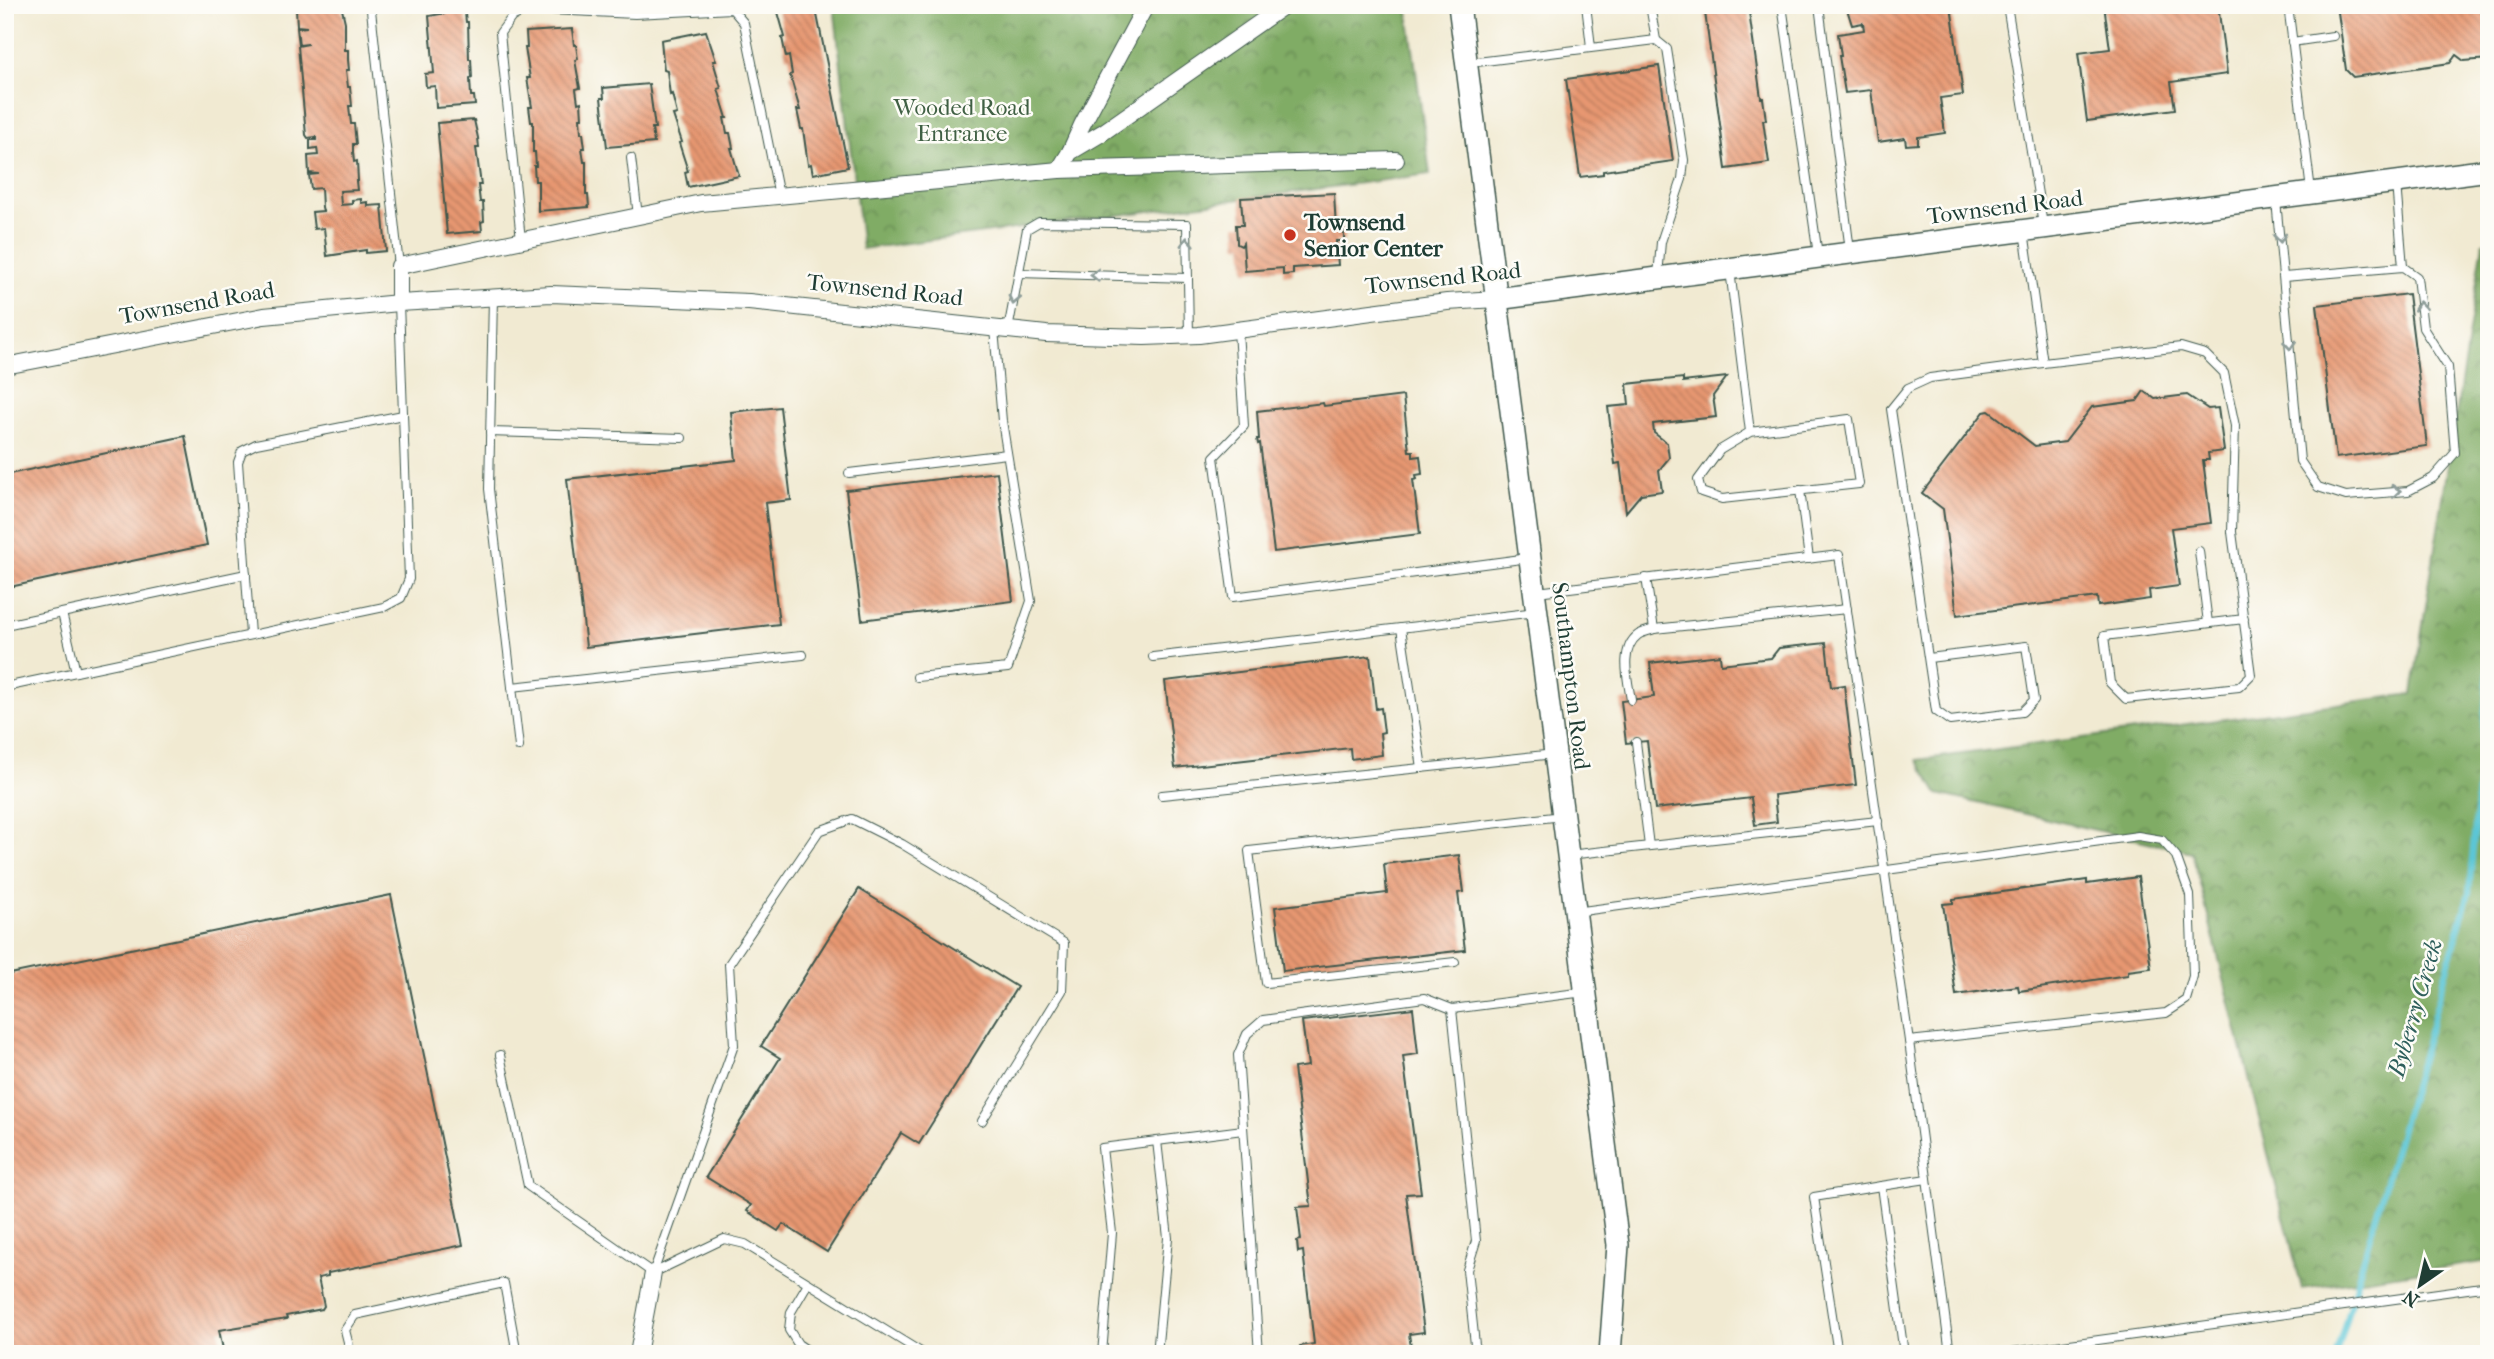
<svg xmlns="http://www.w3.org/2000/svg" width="2494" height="1359" viewBox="0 0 2494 1359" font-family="'IM FELL French Canon',serif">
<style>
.forest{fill:url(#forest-crowns);stroke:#50744c;stroke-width:2}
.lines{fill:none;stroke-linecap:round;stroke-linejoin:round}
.stream{stroke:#5bc6d6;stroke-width:6}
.building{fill:url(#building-back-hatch)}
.service-casing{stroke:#3e574c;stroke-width:10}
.minor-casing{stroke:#3e574c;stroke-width:18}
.tertiary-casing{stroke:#3e574c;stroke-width:24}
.service{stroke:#fff;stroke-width:8}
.minor{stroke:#fff;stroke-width:16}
.tertiary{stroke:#fff;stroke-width:21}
.oneway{stroke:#8f9e9a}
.poi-dot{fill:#c8321e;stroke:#fdfcf7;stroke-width:2.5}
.labels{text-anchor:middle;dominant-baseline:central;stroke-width:5;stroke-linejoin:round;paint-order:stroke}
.park-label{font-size:23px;fill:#406044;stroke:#fdfcf7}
.street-label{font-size:23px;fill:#1f3d34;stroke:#fdfcf7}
.poi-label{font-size:23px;font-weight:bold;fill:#1f3d34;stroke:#fdfcf7;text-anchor:start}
.water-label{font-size:24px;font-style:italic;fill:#2e5f5c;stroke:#fdfcf7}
</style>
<defs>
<pattern id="forest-crowns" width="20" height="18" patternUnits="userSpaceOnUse" patternTransform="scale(1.75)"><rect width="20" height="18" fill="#80ac65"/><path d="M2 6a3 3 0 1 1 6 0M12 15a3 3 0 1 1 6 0" fill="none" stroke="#688d54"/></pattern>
<pattern id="building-back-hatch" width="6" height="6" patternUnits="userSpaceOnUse" patternTransform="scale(1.75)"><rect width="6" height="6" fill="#e79771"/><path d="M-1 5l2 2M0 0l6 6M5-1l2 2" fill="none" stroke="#bb7c5e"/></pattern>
</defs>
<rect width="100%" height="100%" fill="#fdfcf7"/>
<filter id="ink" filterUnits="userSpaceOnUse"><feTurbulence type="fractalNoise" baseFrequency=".0143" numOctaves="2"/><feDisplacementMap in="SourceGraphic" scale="14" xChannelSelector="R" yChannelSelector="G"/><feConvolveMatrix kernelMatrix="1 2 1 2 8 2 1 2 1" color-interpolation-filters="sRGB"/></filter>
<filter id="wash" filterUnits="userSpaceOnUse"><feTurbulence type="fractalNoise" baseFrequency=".00686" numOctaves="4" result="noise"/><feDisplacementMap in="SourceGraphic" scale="28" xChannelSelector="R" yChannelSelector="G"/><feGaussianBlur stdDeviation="1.57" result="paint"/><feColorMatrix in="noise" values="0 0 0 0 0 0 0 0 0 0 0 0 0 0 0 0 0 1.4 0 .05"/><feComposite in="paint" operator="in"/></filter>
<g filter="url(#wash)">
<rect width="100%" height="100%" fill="#f1ead2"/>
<g class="forest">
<path d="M834 5H1407L1430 174 862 249Z"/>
<path d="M2489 242V1261L2302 1289 2192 852 1938 794 1917 760 2412 694 2483 243Z"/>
</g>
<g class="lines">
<path class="stream" d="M2336 1354 2469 893 2489 664"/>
</g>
<g id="blocks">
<g class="building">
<path d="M341 5 345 22V50H348V60L349 70H346L348 87H350L352 106H349L351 124H354L356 144H353V152L354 162 357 161 358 181H356L357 190 340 191 341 205 352 204V200L361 199V203L368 202V206L382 205 386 251 366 253V250L327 256 324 228 314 229 312 212 323 211 322 207 321 188 311 189 309 175 319 174 309 173 308 156 318 155 317 148 310 149V140H316V137L308 138 306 135 298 46 308 44 299 45 297 28 307 27 297 26 296 9Z"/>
<path d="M776 5H815L848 167 813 174 811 164 808 165 803 129H801L797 110H800L790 75 792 74 789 56 786 57 782 38 785 37Z"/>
<path d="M1704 5H1757L1758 10 1749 12 1761 98H1763L1766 120H1763L1769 163 1726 169Z"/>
<path d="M1896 5H1951L1963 95 1940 98 1945 133 1918 137V144L1906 145 1905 138 1878 142 1871 90 1845 93 1839 56H1841L1838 34 1864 30 1863 23 1852 25 1847 9 1869 6 1870 12 1889 10 1888 6Z"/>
<path d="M2104 5H2218L2227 74 2171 82 2175 109 2087 121 2078 53 2110 49Z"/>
<path d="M2337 5H2489V59L2464 61 2456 55 2450 63 2353 77 2346 70Z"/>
<path d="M452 12 465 13 466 22H468L469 59H471L472 78 470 79 471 96H474L475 105 436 108 435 86 426 87 425 74 434 73 429 16Z"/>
<path d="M572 29 574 45H576L578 59 575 60 580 88 576 89 578 103 581 102 582 118H580L581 133H583L585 148H582L584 162H586V195H588L589 207 538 211V181H535L534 166H536L535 152H533V122H531L529 107H532L527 78H530L525 48H527L526 32Z"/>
<path d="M706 31 716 61H713L721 88 718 89 727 118H724L727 133H730L733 148H731L739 176 688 187 685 172 688 171 679 143 682 142 673 115 677 114 672 94 670 95 667 71 664 70 661 40Z"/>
<path d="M1659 66 1673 161 1603 171V174L1580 177 1566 79Z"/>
<path d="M649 84 655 128H652L654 143 607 147 601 98H604L603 88Z"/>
<path d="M474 120 478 138 479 148H476L481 185H478L480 202H483L484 221 481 222 482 231 447 234 437 123Z"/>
<path d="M1334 193 1336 229 1344 228V241H1336L1338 265 1293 268V274L1283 275V268L1245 271 1243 243 1241 246 1237 244V241L1236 225H1243L1241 198Z"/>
<path d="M2408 294 2427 446 2336 458 2317 305Z"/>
<path d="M1727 377 1713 396 1716 417 1653 424 1654 433 1667 443 1669 458 1659 470 1662 491 1641 494 1626 512 1620 463 1615 464 1608 407 1629 405 1627 384 1683 378V382Z"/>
<path d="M2144 391 2155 399 2187 395 2208 409 2218 408 2224 451 2208 453 2209 460H2203L2211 523 2171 528 2179 586 2149 590 2150 599 2098 606 2097 597 1957 615 1943 509 1922 493 1984 412 1989 411 2035 446 2065 442 2092 407 2137 401Z"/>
<path d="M1403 396 1409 451H1413V457L1420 456 1422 474 1416 475 1417 479 1413 480 1420 534 1274 552 1260 443 1258 444 1257 439H1259L1257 411 1323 403 1324 406Z"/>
<path d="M780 407 791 500 765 503 779 624 586 647 567 479 736 460 731 412Z"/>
<path d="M185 436 207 545 5 588V475Z"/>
<path d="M997 472 1013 601 862 620 846 490Z"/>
<path d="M1826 643 1831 687 1844 685 1856 785 1774 795 1777 822 1755 825 1751 798 1655 809 1647 741 1626 743 1621 701 1654 697 1650 663 1720 655 1721 664 1771 658 1779 648Z"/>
<path d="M1370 656 1376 709 1381 708 1384 732 1380 733 1382 755 1351 759 1350 748 1175 768 1165 681Z"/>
<path d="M1459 855 1464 892 1458 893 1465 950 1283 971 1275 907 1387 893 1384 864Z"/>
<path d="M2138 877 2151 968 2128 971V975L2019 991 2018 986 1956 995 1943 904 1953 903V899L2087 880V884Z"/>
<path d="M859 889 1017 987 919 1144 901 1133 827 1252 783 1224 778 1231 747 1211 751 1205 706 1177 780 1058 761 1046Z"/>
<path d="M391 895 463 1245 328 1273V1276L318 1278 324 1306 322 1309 286 1316 287 1319 219 1330 224 1354H5V975Z"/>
<path d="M1413 1008 1418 1054 1403 1056 1421 1193 1406 1194 1424 1332 1409 1334 1412 1354H1301L1300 1346 1314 1344 1303 1251 1298 1252 1297 1241 1301 1240 1297 1207 1311 1206 1294 1068 1308 1066 1302 1021Z"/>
</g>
</g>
</g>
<g filter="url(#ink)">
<use href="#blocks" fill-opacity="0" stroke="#3e574c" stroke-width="2"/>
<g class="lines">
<defs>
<g id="service">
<path d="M1586 5 1591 47"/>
<path d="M1650 5 1656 40"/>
<path d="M1782 5 1818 255"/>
<path d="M1819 5 1850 251"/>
<path d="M2007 5 2043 225"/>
<path d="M2288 5 2311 191"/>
<path d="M2007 7 2021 5"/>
<path d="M371 10 399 266"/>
<path d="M2292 42 2333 36"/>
<path d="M1469 63 1656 40 1667 49 1684 160 1682 179 1661 242 1658 276"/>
<path d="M631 158 638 216"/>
<path d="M2396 183 2403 267"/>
<path d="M2276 200 2300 461 2318 487 2346 496 2408 491 2433 478 2455 453 2448 367 2423 328 2417 277 2403 267 2284 277"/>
<path d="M521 240 500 33 512 17 529 9 635 14 732 9 744 23 779 196"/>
<path d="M1730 270 1750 432 1720 450 1698 480 1701 492 1722 499 1859 484 1849 419 1750 432"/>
<path d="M1019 273 1188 278"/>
<path d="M493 297 489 489 519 747"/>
<path d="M1008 330 1027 229 1039 222 1187 224 1189 335"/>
<path d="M1238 330 1244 426 1214 457 1233 597 1529 558"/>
<path d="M2043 363 2181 347 2205 354 2224 373 2235 426 2232 532 2251 675 2239 687 2126 699 2110 683 2104 636 2244 619"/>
<path d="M490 432 682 438"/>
<path d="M849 473 1007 454"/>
<path d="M1800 490 1809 559"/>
<path d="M2199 551 2208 623"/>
<path d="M1646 578 1654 629"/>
<path d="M1537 592 1839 555 1909 1041 2166 1013 2186 1000 2193 976 2190 895 2176 856 2162 840 2138 836 1575 912"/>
<path d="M62 613 76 672"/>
<path d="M5 625 246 574"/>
<path d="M1401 628 1422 768"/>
<path d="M250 635 238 462 242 451 256 444 403 415"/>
<path d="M1153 657 1536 612"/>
<path d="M1929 658 2026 646 2034 700 2022 712 1950 721 1936 711 1891 409 1908 388 1930 378 2043 363 2024 231"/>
<path d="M917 677 1008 668 1031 601 1002 421 994 329"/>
<path d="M5 687 384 607 401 598 409 579 399 303"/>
<path d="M512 687 803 655"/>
<path d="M1631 700C1628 681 1619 649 1638 635 1642 632 1649 631 1654 629L1847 609"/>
<path d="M1636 742 1649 846"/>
<path d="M1162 795 1555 754"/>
<path d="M1568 855 1878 821"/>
<path d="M1455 962 1266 983 1249 851 1563 816"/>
<path d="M1452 1009 1476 1241 1467 1270 1476 1354"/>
<path d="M1909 1041 1950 1354"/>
<path d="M500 1055 528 1186 653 1273"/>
<path d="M1157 1141 1168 1238 1157 1354"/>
<path d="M653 1273 734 1045 729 964 819 831 852 819 902 844 1064 943 1062 991 982 1121"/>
<path d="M653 1273 724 1239 745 1244 924 1354"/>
<path d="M808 1283 791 1312 789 1330 798 1344 813 1354"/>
<path d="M351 1354 345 1330 355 1315 504 1283 517 1354"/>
<path d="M1102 1354 1112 1233 1102 1148 1243 1130"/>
<path d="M1259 1354 1238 1055 1247 1034 1263 1020 1424 998 1452 1009 1585 992"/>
<path d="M1838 1354 1814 1197 1881 1186"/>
<path d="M1904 1354 1881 1186 1927 1179"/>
<path d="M1997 1354 2489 1286"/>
</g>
<g id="minor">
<path d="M1070 152 1082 125 1146 5"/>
<path d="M1059 170 1070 152 1102 133 1285 5"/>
<path d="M399 303V266L701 203 1059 170 1396 160"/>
<path d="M5 366 264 316 399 303 551 294 749 302 1046 334 1144 337 1199 335 1447 302 1496 299"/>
<path d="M638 1354 653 1273"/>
</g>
<g id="tertiary">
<path d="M1459 5 1618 1245 1610 1354"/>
<path d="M1496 299 2489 170"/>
</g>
</defs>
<use href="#service" class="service-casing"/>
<use href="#minor" class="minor-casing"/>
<use href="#tertiary" class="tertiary-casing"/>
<use href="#service" class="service"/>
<use href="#minor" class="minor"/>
<use href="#tertiary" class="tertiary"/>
</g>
<defs><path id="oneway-chevron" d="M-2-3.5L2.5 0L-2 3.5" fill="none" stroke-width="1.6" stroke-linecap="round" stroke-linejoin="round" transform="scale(1.75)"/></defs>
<g class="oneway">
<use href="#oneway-chevron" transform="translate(2280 238) rotate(84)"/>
<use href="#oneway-chevron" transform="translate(1187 242) rotate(-91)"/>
<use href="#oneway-chevron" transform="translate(1095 275) rotate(-178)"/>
<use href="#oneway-chevron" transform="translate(1014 300) rotate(101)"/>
<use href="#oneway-chevron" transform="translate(2420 306) rotate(-97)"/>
<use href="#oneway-chevron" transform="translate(2290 345) rotate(85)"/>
<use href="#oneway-chevron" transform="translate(2396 491) rotate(-5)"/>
</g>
</g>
<circle class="poi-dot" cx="1290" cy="235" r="7"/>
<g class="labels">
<g class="park-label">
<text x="962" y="107">Wooded Road<tspan x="962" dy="26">Entrance</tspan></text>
</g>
<g class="street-label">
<text transform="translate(2005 207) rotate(-7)">Townsend Road</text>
<text transform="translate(1443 278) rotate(-6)">Townsend Road</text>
<text transform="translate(885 290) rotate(6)">Townsend Road</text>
<text transform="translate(197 303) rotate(-10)">Townsend Road</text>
<text transform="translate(1571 676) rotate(83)">Southampton Road</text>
</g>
<g class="poi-label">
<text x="1304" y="222">Townsend<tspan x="1304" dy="26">Senior Center</tspan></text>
</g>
<g class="water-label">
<text transform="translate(2415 1008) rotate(-74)">Byberry Creek</text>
</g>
</g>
<rect width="2494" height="1359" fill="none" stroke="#fdfcf7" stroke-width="28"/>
<g transform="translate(2420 1285) rotate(214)" stroke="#fdfcf7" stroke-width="5" paint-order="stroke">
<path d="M0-5L12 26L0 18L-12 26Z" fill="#1f3d34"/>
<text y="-10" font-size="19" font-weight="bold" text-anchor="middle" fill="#1f3d34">N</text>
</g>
</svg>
